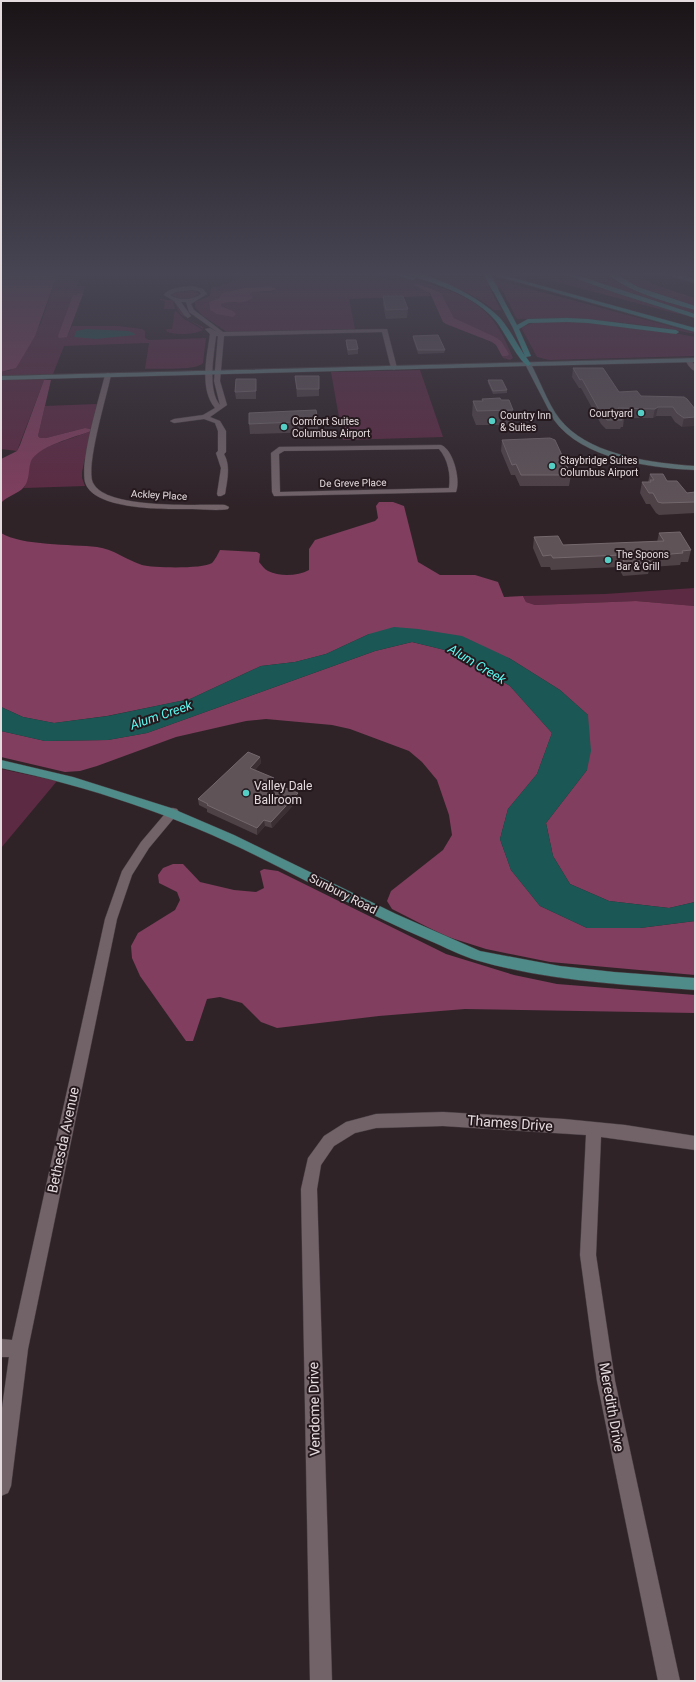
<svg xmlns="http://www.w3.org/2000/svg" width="696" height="1682" viewBox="0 0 696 1682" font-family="Roboto,sans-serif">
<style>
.green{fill:#5d2a43;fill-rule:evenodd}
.forest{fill:#813e5e}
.water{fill:#1b5754}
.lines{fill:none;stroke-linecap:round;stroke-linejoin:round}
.street-casing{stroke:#483e42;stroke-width:1}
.secondary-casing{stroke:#483e42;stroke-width:1}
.primary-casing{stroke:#483e42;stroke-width:1}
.highway-casing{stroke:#483e42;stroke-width:1}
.street{fill:#726369;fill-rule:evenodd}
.secondary{fill:#607779;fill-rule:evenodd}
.primary{fill:#4e8b89;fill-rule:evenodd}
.highway{fill:#36a69f;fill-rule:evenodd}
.highway-bridge-casing{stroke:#483e42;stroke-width:6;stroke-linecap:butt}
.highway-bridge{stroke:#36a69f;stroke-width:6}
.wall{fill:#4f4247}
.shaded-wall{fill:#3c2f34}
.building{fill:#5f5358;stroke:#74686d}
.poi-dot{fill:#55cec6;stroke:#25191e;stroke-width:1.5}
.labels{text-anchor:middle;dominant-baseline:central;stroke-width:4;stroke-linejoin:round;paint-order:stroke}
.far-poi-label{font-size:10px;fill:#e4dbde;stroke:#25191e;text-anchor:start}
.far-street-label{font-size:10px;fill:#e4dbde;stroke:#25191e}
.poi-label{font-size:12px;fill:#e4dbde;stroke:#25191e;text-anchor:start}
.street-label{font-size:12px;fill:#e4dbde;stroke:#25191e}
.water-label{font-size:13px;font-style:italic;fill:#5af8ef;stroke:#25191e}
.near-street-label{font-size:14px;fill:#e4dbde;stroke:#25191e}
</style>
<rect width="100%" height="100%" fill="#2f2328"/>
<g class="green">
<path d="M58 272H82L77 286H85L83 294H75L67 337 72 326H118L142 329 145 331V338L149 340 206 338 203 363C196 371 157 368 145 369L149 343 64 346 53 374 1 376V372L11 370 41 323Z"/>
<path d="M253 272H354L391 281 395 279 369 272H379C414 280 468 289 491 318 501 330 507 344 513 358L510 360 503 358 502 356H505L501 341 454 318 441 293 415 286 427 291 431 296 349 299 355 329 227 332 203 316 195 307V302L210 296 211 288 223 285ZM270 286 274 291 252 292 249 295 254 297 236 303 226 302 221 304V306L233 311 223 315 210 310 209 302 219 298 222 293 244 288Z"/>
<path d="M411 272H467L695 333V334C635 321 578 318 517 319L501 288 488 285 501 310H494C470 290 440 281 411 272Z"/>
<path d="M518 272H556L680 313 678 314Z"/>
<path d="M564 272H604L614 281 695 309V314Z"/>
<path d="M612 273H643L640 276 653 284 695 298V306L634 285Z"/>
<path d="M187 290 196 291 199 294C193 300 179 300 171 295L174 292Z"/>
<path d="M160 299 175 301 178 303C179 316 193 322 203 327V329L180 314 175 303 173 302 175 309H164L165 301 160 300Z"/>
<path d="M175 310 184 319 203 330C194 335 176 335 167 332L166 329H172Z"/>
<path d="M558 321C604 323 650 328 695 337V356L549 360 537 357 522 329V327L536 322Z"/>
<path d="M420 370 443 437 343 440 331 372Z"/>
<path d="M47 379 44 380 17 451 1 449V380Z"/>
<path d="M97 404 91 429 85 428 46 438H40L38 436 45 406Z"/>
<path d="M91 431 82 472V478L85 486 24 488C29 478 27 464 34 455 41 447 79 436 91 431Z"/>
<path d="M695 588V606L636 601 535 605 526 602 523 596 605 594Z"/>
<path d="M1 769 57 781 1 848Z"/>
</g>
<g class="forest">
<path d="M1 272H58L35 336 16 368 1 372Z"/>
<path d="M418 284 441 293 454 318 495 337 501 341 509 354 507 356H502L496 345 492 342 446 324 443 322 430 293 413 285Z"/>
<path d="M270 286 276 289 271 291 252 292 250 295 254 297C241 307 233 299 221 304V306L233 311 236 314 233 317 217 314 210 310 209 302 219 298 222 293 244 288Z"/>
<path d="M80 294H83L67 337 59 338 58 336 73 295Z"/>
<path d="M44 380H51L38 436 40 438H46L85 428 91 429V431C76 437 38 446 31 461 28 469 30 480 24 487 18 494 7 496 1 503V459L17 451 20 445Z"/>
<path d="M379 502H393L404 506 418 562 440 575H475L498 582 504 597 523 596 526 602 535 605 636 601 695 606V902L669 908 609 901 570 884 553 856 546 823 587 770 588 715 560 690 509 658 369 634 326 654 295 662 261 666 190 699 107 716 54 723 23 717 1 707V533C22 546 71 544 97 547 114 549 126 560 142 565 154 568 203 569 212 563 215 560 218 554 220 550L257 552 260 554 259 562C262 565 264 569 268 571 280 577 298 576 309 570V549L315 540 375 521 378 518 376 506Z"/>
<path d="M412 642 453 652 510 686 552 733 537 774 508 809 500 839 511 870 540 906 587 928H640L695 921V975L550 962 486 949 445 936 392 909 387 901 391 891 443 850 452 835 449 815 437 780 422 762 409 751 350 729 332 725 266 719 246 721 176 737 97 766 80 771 65 772 1 757V731L45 741 108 740 147 733 375 651Z"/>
<path d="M173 864H183L200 882 234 890 256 892 264 888 260 871 264 869 278 871 446 954 514 975 557 984 695 995V1013L465 1009 379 1016 277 1028 261 1022 242 1003 220 997 207 999 193 1041H186L140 976 132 958 131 946 138 933 175 910 180 900 177 892 159 883 158 875 163 868Z"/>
</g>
<g class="water">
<path d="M86 329 128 331 134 333 135 335 96 339 74 337 76 331Z"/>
<path d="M394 627 418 629 462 636 509 658 560 690 588 715 591 751 587 770 546 823 553 856 570 884 609 901 669 908 695 902V921L640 928H587L540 906 511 870 500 839 508 809 537 774 552 733 510 686 453 652 412 642 375 651 147 733 108 740 45 741 1 731V707L23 717 54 723 108 716 190 699 261 666 295 662 326 654 369 634Z"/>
</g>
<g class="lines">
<defs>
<g id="street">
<path d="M192 286 203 289 207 294 191 304 194 310 223 332 387 329 397 368 394 370 391 368 382 332 224 336 220 381 227 405 210 417 220 421 226 431V452L224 454C231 466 227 481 225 494L221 496H218L217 494 221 468 216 453 218 451V431L215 423 204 419 174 423 170 421 174 419 203 415 215 408C199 389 207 356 210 334L205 329 210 328 217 332 189 312 186 302H181L191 316 188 318 184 315 174 301 164 295C169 287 183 287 192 286ZM192 290 199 291 201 294C192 300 179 301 170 295L176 292ZM216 336H218L214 381 220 405C207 390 214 354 216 336Z"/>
<path d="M686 359H690L695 365V371C691 370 685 362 686 359Z"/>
<path d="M108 373 111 375C107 395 85 467 93 483 106 510 198 504 225 505L229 507 228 509C217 511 203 509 192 509 168 509 93 511 85 482 80 460 99 399 105 375Z"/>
<path d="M441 445C453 449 461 480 456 492L277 496H274L272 492 271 453 279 447ZM439 449C448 459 451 475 449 488L280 492 279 454 284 451Z"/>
<path d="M173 808 177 809 179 812 149 848 132 875 117 919 28 1349 11 1486 8 1493 1 1496V1415L9 1357H1V1339L12 1340 105 919 122 871 141 842 169 809Z"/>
<path d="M443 1112 564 1119 625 1125 695 1136V1150L601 1137 596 1255 615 1381 680 1681H658L597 1381 580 1255 586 1135 443 1126 376 1128 355 1133 334 1146 321 1165 317 1189 332 1681H310L301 1189 308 1158 324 1136 346 1122 376 1114Z"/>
</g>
<g id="secondary">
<path d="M658 272H668L695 279V283Z"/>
<path d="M695 358V362L532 366C542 385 550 410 565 425 595 456 654 463 695 466V470C650 468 582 459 554 420L526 366 1 380V376Z"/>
</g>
<path id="primary" d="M1 760 73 777 171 808 234 835 396 914 480 951 560 966 614 972 695 978V990C623 985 549 981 479 961 461 956 445 947 428 940 370 915 315 885 259 857 177 816 91 787 1 768Z"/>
<g id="highway">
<path d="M385 272H396L416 278 413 280Z"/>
<path d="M404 272C432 272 479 297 499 317 510 329 516 343 525 356L513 328 492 289 493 288 498 289 517 325 528 319 567 318 588 319 676 330 679 332 676 334 588 323 567 322 529 323 519 329 531 356 526 357 531 364 528 366C519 362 504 331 496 321 480 302 456 291 433 283 423 279 413 277 404 272Z"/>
<path d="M482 272H492L695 328V332Z"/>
<path d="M558 272H567L695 314V318L616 293Z"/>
<path d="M606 272H612L638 287 695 306V310C668 302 626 292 606 272Z"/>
</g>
</defs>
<use href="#street" class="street-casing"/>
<use href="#secondary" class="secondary-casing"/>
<use href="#primary" class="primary-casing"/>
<use href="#highway" class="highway-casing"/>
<use href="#street" class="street"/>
<use href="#secondary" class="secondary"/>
<use href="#primary" class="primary"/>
<use href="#highway" class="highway"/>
<defs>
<path id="highway-bridge" d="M486 272 495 289"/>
</defs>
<use href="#highway-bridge" class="highway-bridge-casing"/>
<use href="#highway-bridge" class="highway-bridge"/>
</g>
<g class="wall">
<path d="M383 296 408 309 407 318 386 319 383 305Z"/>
<path d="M413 336 445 350 444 353 418 354 413 339Z"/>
<path d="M346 340 358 349V354L348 355 346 345Z"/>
<path d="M573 368 619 392 641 396 695 409 682 427 675 422 671 416H656L653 418H624L623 427H621L620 429H606L601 424 581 388H579L572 377Z"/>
<path d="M295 376H319V396L297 397Z"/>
<path d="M488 380 507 390V393L493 394 488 383Z"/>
<path d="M256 386V399H236L235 392Z"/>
<path d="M482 399 501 400 513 410 511 425H476L472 415 473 401H482Z"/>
<path d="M318 421V432L250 434 249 424Z"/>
<path d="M502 440 571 475 569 486H520L515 475H511L501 451Z"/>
<path d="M650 474 667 481 687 493 695 492V513L659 515 656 513 650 504H646L640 493 642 482H648Z"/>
<path d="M659 533 691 550 688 562H681L680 565 650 567 648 574 623 576 618 567 551 570 550 567H541L533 548 534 537 563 545 657 542Z"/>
<path d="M260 757 261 763 255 770 298 800 272 828 265 826 257 835 207 812V809L199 805 198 799Z"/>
</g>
<g class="shaded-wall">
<path d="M658 407 656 416 653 418 655 409Z"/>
<path d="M695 417V426L682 427 684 418Z"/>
<path d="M260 757 261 763 251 774 250 768Z"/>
<path d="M274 778 275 784 270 782Z"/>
<path d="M298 793V800L272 828 271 822Z"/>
<path d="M264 820 265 826 257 835V828Z"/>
</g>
<g class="building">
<path d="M383 296H403L408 309 386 310Z"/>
<path d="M438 335 445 350H418L413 336Z"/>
<path d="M346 340H356L358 349 348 350Z"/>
<path d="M573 368H603L619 392 637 391 641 396 684 397 687 399 695 409V417L684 418 677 413 673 407H658L655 409 618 408 624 418H621L622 420H607L602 415 582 379 580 380Z"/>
<path d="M295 376H319V389H297Z"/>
<path d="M236 379H256V391L235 392Z"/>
<path d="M488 380H502L507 390 493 391Z"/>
<path d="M500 398 501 400H509L513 410 477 411 473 401H483L482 399Z"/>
<path d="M316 410 318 421 249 424V413Z"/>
<path d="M550 438 555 440 571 475H521L516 464 512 465 502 440Z"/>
<path d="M650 474H663L667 481H677L687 493 695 492V502L662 503 658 502 653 493H649L642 482H651L650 480H654Z"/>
<path d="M680 532 691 550 682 551 683 553 647 556 651 563 625 564 621 555 553 558 551 555 543 556 534 537 558 536 563 545 664 541 659 533Z"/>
<path d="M248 752 260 757 250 768 274 778 270 782 298 793 271 822 264 820 257 828 207 805 208 804 198 799Z"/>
</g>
<linearGradient id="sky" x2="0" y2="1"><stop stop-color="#1a1316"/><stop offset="0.54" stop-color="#474553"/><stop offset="1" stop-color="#474553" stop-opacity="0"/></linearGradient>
<rect width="696" height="508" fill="url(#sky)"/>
<g class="poi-dot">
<circle cx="641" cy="413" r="4"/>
<circle cx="492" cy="421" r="4"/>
<circle cx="284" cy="427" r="4"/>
<circle cx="552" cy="466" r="4"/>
<circle cx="608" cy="560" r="4"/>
<circle cx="246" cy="793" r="4"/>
</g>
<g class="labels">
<g class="far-poi-label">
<text x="633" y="413" text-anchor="end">Courtyard</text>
<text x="500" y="415">Country Inn<tspan x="500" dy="12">&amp; Suites</tspan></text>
<text x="292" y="421">Comfort Suites<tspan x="292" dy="12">Columbus Airport</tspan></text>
<text x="560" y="460">Staybridge Suites<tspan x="560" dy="12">Columbus Airport</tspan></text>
<text x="616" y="554">The Spoons<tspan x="616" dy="12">Bar &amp; Grill</tspan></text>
</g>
<g class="far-street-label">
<text transform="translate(353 483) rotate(-1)">De Greve Place</text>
<text transform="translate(159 495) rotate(3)">Ackley Place</text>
</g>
<g class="poi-label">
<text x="254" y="786">Valley Dale<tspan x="254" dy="14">Ballroom</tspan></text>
</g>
<g class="street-label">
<text transform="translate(343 894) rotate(27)">Sunbury Road</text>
</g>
<g class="water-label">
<text transform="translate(477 664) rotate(31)">Alum Creek</text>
<text transform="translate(161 715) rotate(-19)">Alum Creek</text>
</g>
<g class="near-street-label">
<text transform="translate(510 1123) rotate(4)">Thames Drive</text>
<text transform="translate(63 1140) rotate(-78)">Bethesda Avenue</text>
<text transform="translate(612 1407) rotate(80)">Meredith Drive</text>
<text transform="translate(314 1409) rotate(-91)">Vendome Drive</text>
</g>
</g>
<rect width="696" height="1682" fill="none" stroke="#e4dbde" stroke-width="4"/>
</svg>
